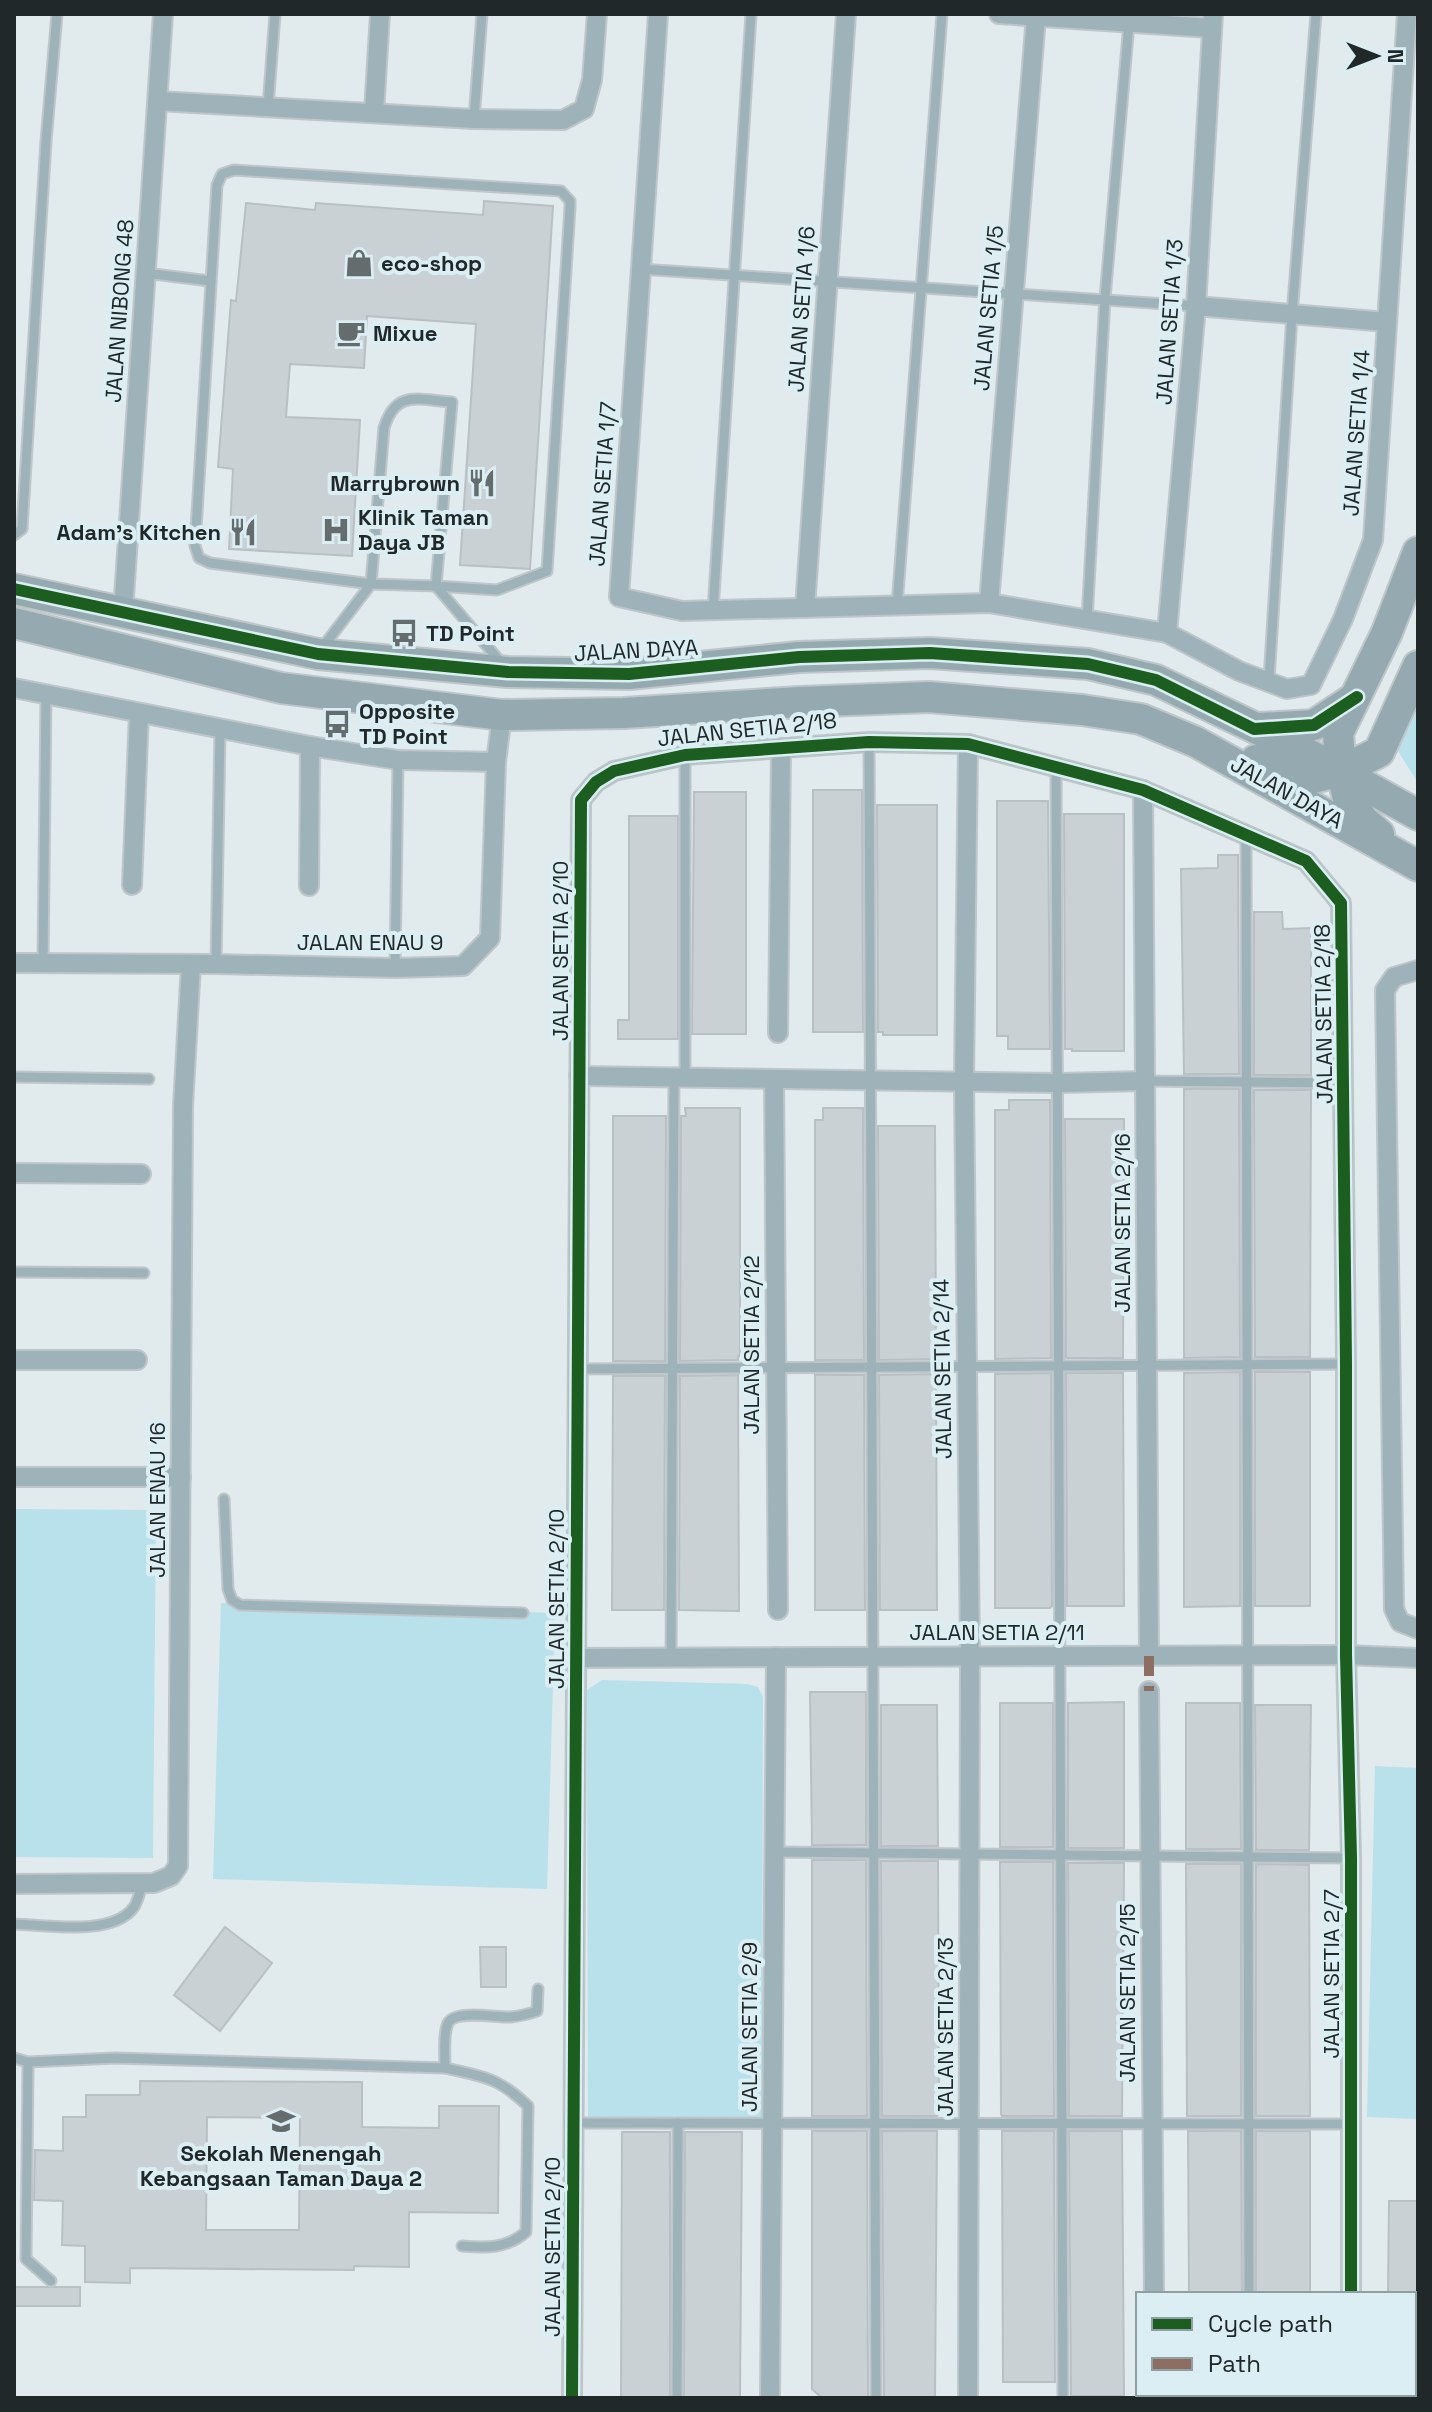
<svg xmlns="http://www.w3.org/2000/svg" width="1432" height="2412" viewBox="0 0 1432 2412" font-family="'Space Grotesk',sans-serif">
<style>
.green{fill:#b8e1ec}
.building{fill:#cad1d4;stroke:#b8c0c3;stroke-width:2;fill-rule:evenodd}
.lines{fill:none;stroke-linecap:round;stroke-linejoin:round}
.lane-casing{stroke:#bfc6c9;stroke-width:13}
.street-casing{stroke:#bfc6c9;stroke-width:22}
.primary-casing{stroke:#bfc6c9;stroke-width:34}
.lane{stroke:#9db3b9;stroke-width:9}
.street{stroke:#9db3b9;stroke-width:18}
.primary{stroke:#94aab0;stroke-width:30}
.quiet{stroke:#8d6e63;stroke-width:10;stroke-dasharray:20 10;stroke-linecap:butt}
.cycleway-casing{stroke:#dbeef3;stroke-width:17}
.cycleway{stroke:#1b5e20;stroke-width:12}
.labels{text-anchor:middle;dominant-baseline:central;stroke-width:8;stroke-linejoin:round;paint-order:stroke}
.poi-label{font-size:22px;font-weight:bold;fill:#21282a;stroke:#dbeef3;text-anchor:start}
.street-label{font-size:22px;fill:#21282a;stroke:#dbeef3}
</style>
<rect width="100%" height="100%" fill="#e1eaed"/>
<g class="green">
<path d="M1418 700V783L1398 751Z"/>
<path d="M14 1509 156 1510 153 1858 14 1857Z"/>
<path d="M221 1603 555 1613 547 1889 213 1879Z"/>
<path d="M602 1680 747 1684 758 1687 763 1697 762 2127 588 2128 587 1690Z"/>
<path d="M1375 1766 1418 1768V2119L1367 2117Z"/>
</g>
<g class="building">
<path d="M484 201 553 206 530 569 460 565 476 324 367 316 364 368 290 364 286 417 360 420 352 556 229 549 233 469 218 467 231 300 236 301 246 203 315 210 316 203 483 215Z"/>
<path d="M813 790H862L863 1032H813Z"/>
<path d="M694 792H746V1034H692Z"/>
<path d="M997 801H1048L1050 1049H1008V1036H997Z"/>
<path d="M877 805H937V1035H883V1032H878Z"/>
<path d="M1064 814H1124V1051H1072V1049H1065Z"/>
<path d="M629 816H678V1039H618V1020H629Z"/>
<path d="M1218 855H1238L1239 1074H1184L1181 869 1218 868Z"/>
<path d="M1254 912H1282L1283 929 1311 928V1075H1254Z"/>
<path d="M1184 1089H1239L1240 1357 1184 1358Z"/>
<path d="M1254 1090H1311L1310 1357H1255Z"/>
<path d="M1009 1100H1050L1051 1358 995 1359V1110H1009Z"/>
<path d="M685 1108H740V1356H738V1360L680 1361 681 1116H686Z"/>
<path d="M823 1108H863L864 1360H815V1120H823Z"/>
<path d="M613 1116H666L665 1361H613Z"/>
<path d="M1065 1119H1124L1123 1358H1066Z"/>
<path d="M878 1126H935L936 1359 879 1360Z"/>
<path d="M1240 1372V1606L1184 1607V1373Z"/>
<rect x="1255" y="1372" width="55" height="234"/>
<path d="M1051 1373 1052 1606 1050 1608H995V1374Z"/>
<path d="M1066 1373H1123L1124 1606H1067Z"/>
<path d="M936 1374 937 1610H880L879 1375Z"/>
<path d="M738 1375 739 1611 679 1610 680 1376Z"/>
<path d="M815 1375H864L865 1610H815Z"/>
<path d="M613 1376H665L664 1610H612Z"/>
<path d="M810 1692H866V1845H812Z"/>
<path d="M1124 1702V1848H1068V1703Z"/>
<rect x="1000" y="1703" width="53" height="144"/>
<path d="M1186 1703H1240L1241 1849H1186Z"/>
<path d="M881 1705H937L938 1846H881Z"/>
<path d="M1255 1705H1311L1309 1850H1256Z"/>
<path d="M812 1860H866L867 2116H812Z"/>
<path d="M881 1861H938L939 2113 937 2116H882Z"/>
<path d="M1000 1862H1053L1054 2116H1002L1001 2114Z"/>
<path d="M1068 1863H1124L1122 2116H1069Z"/>
<path d="M1186 1864H1241V2116H1187Z"/>
<path d="M1256 1864 1309 1865 1310 2116H1256Z"/>
<path d="M225 1927 272 1963 220 2031 174 1995Z"/>
<path d="M480 1947H506V1987H481Z"/>
<path d="M140 2081 362 2082V2127L439 2128V2106H499L498 2213 409 2212V2267L354 2266V2270L130 2268V2283L85 2282V2246L62 2245 63 2201 34 2200 35 2150 63 2151V2117H86V2095H140ZM207 2117 300 2118 299 2230H206Z"/>
<path d="M812 2131H867L868 2398H822L812 2389Z"/>
<path d="M882 2131H937L935 2398H884Z"/>
<path d="M1002 2131H1054L1055 2382H1003Z"/>
<path d="M1069 2131H1122L1124 2396H1071Z"/>
<path d="M1188 2131H1241L1242 2294H1189Z"/>
<rect x="1256" y="2131" width="54" height="163"/>
<path d="M622 2132H670V2398H621Z"/>
<path d="M685 2132H742L740 2398H684Z"/>
<path d="M1389 2201H1418V2294H1388Z"/>
<rect x="14" y="2287" width="66" height="19"/>
</g>
<g class="lines">
<defs>
<g id="lane">
<path d="M268 107 275 14"/>
<path d="M474 119 482 14"/>
<path d="M234 170 561 191 570 201V207L547 571 497 590 436 586 452 402C418 400 396 389 384 428L371 584 210 563 199 558 195 546 217 185 222 174Z"/>
<path d="M640 269 1196 306"/>
<path d="M145 273 210 281"/>
<path d="M14 535 22 529 46 141 57 14"/>
<path d="M897 606 942 14"/>
<path d="M713 611 751 14"/>
<path d="M1087 620 1105 298 1129 23"/>
<path d="M322 648 371 584 436 586 503 665"/>
<path d="M1269 680 1292 315 1316 14"/>
<path d="M869 742 876 2398"/>
<path d="M685 755V1078"/>
<path d="M1056 767 1063 2398"/>
<path d="M1246 835 1249 2294"/>
<path d="M43 963 46 694"/>
<path d="M216 964 220 729"/>
<path d="M395 968 398 760"/>
<path d="M14 1077 149 1079"/>
<path d="M1145 1081 1344 1083"/>
<path d="M14 1272 144 1273"/>
<path d="M578 1369 1346 1364"/>
<path d="M224 1499 228 1589 232 1600 240 1605 523 1613"/>
<path d="M671 1658 674 1078"/>
<path d="M775 1852 1351 1858"/>
<path d="M14 1924C46 1925 113 1937 134 1907 138 1901 140 1890 143 1883"/>
<path d="M14 2058 28 2062 116 2058 445 2068C483 2076 499 2078 528 2106L526 2232C506 2249 486 2248 462 2246"/>
<path d="M28 2062 26 2259 51 2281"/>
<path d="M445 2068C445 2056 443 2034 448 2023 456 2009 497 2018 511 2017 520 2016 529 2014 537 2011L538 1989"/>
<path d="M573 2123 1351 2124"/>
<path d="M1249 2394V2398"/>
<path d="M677 2398 678 2123"/>
</g>
<g id="street">
<path d="M658 14 619 597 682 611 989 603 1167 633 1239 671 1287 689 1311 685 1343 619 1373 540 1407 14"/>
<path d="M999 14 1211 28"/>
<path d="M158 101 474 119 563 120 584 109 592 80 597 14"/>
<path d="M374 112 380 14"/>
<path d="M1196 306 1387 322"/>
<path d="M989 603 1036 16"/>
<path d="M805 608 846 14"/>
<path d="M123 612 163 14"/>
<path d="M1167 633 1196 306 1213 14"/>
<path d="M14 688 310 746 398 760 496 762"/>
<path d="M968 744 964 1081 970 1656 968 2398"/>
<path d="M1143 790 1149 1656"/>
<path d="M132 885 139 713"/>
<path d="M309 886 310 746"/>
<path d="M14 963 216 964 395 968 463 966 490 938 496 762 502 715"/>
<path d="M1418 970 1394 977 1385 990 1394 1609 1400 1622 1418 1629"/>
<path d="M778 1033 781 748"/>
<path d="M579 1076 1058 1083 1145 1081"/>
<path d="M774 1079 778 1610"/>
<path d="M14 1173 141 1174"/>
<path d="M14 1360H137"/>
<path d="M14 1477H181"/>
<path d="M576 1658 1346 1655 1418 1658"/>
<path d="M1149 1691 1154 2294"/>
<path d="M14 1884 154 1883 171 1876 178 1866 183 1106 191 964"/>
<path d="M1154 2394V2398"/>
<path d="M572 2398 581 800 596 782 614 771 685 755 869 742 968 744 1143 790 1306 861 1341 903 1346 1364V1655L1351 1858V2294"/>
<path d="M770 2398 776 1657"/>
<path d="M1351 2398V2394"/>
</g>
<g id="primary">
<path d="M14 589 318 654 508 672 629 674 799 657 930 653 1088 664 1156 680 1301 750 1418 815"/>
<path d="M14 623 281 688 502 715 624 713 800 702 929 697 1082 710 1141 719 1196 742 1418 866"/>
<path d="M1260 728 1314 725 1352 700"/>
<path d="M1256 760 1313 778 1341 771 1379 752 1418 666"/>
<path d="M1379 834 1363 820 1348 798 1341 771 1338 733 1387 632 1418 552"/>
</g>
</defs>
<use href="#lane" class="lane-casing"/>
<use href="#street" class="street-casing"/>
<use href="#primary" class="primary-casing"/>
<use href="#lane" class="lane"/>
<use href="#street" class="street"/>
<use href="#primary" class="primary"/>
<path class="quiet" d="M1149 1656V1691"/>
<defs>
<g id="cycleway">
<path d="M14 589 318 654 508 672 629 674 799 657 930 653 1088 664 1156 680 1254 729 1314 725 1357 697"/>
<path d="M572 2398 581 800 596 782 614 771 685 755 869 742 968 744 1143 790 1306 861 1341 903 1346 1364V1655L1351 1858V2294"/>
</g>
</defs>
<use href="#cycleway" class="cycleway-casing"/>
<use href="#cycleway" class="cycleway"/>
</g>
<defs>
<symbol id="shop-bare" viewBox="-9 -9 18 18"><path d="M-5-2.5h2.3a2.7 3.5 0 0 1 5.4 0H5L5.5 6h-11ZM-1.5-2.5h3a1.5 2.3 0 0 0-3 0Z" fill="#646c6e" stroke="#dbeef3" stroke-width="2.5" paint-order="stroke"/></symbol>
<symbol id="cafe-bare" viewBox="-9 -9 18 18"><path d="M-5.5-4.5H6V0H3Q3 3.5 0 3.5H-2.5Q-5.5 3.5-5.5 0ZM3-3.2v2h1.7v-2ZM-6 4.5H4V6H-6Z" fill="#646c6e" stroke="#dbeef3" stroke-width="2.5" paint-order="stroke"/></symbol>
<symbol id="restaurant-bare" viewBox="-9 -9 18 18"><path d="M-5-6h1v4h1v-4h1v4h1v-4h1v5L-1.5 .5V6h-2V.5L-5-1ZM5-6V6H3V1.5H1.5Q1.5-4 5-6Z" fill="#646c6e" stroke="#dbeef3" stroke-width="2.5" paint-order="stroke"/></symbol>
<symbol id="hospital-bare" viewBox="-9 -9 18 18"><path d="M-5-5h3v3.5h4V-5h3V5h-3V1.5h-4V5h-3Z" fill="#646c6e" stroke="#dbeef3" stroke-width="2.5" paint-order="stroke"/></symbol>
<symbol id="bus-bare" viewBox="-9 -9 18 18"><path d="M-5-6H5V4H4V6H2V4H-2V6H-4V4H-5ZM-3.5-4V0h7V-4ZM-3.5 1.2v1.5H-2V1.2ZM2 1.2v1.5H3.5V1.2Z" fill="#646c6e" stroke="#dbeef3" stroke-width="2.5" paint-order="stroke"/></symbol>
<symbol id="school-bare" viewBox="-9 -9 18 18"><path d="M0-5L7-2L0 1L-7-2ZM-4 1L0 2.5L4 1V4Q0 6-4 4Z" fill="#646c6e" stroke="#dbeef3" stroke-width="2.5" paint-order="stroke"/></symbol>
</defs>
<g fill-rule="evenodd">
<use href="#shop-bare" x="339" y="243" width="40" height="40"/>
<use href="#cafe-bare" x="331" y="313" width="40" height="40"/>
<use href="#restaurant-bare" x="462" y="463" width="40" height="40"/>
<use href="#hospital-bare" x="316" y="510" width="40" height="40"/>
<use href="#restaurant-bare" x="223" y="512" width="40" height="40"/>
<use href="#bus-bare" x="384" y="613" width="40" height="40"/>
<use href="#bus-bare" x="317" y="704" width="40" height="40"/>
<use href="#school-bare" x="261" y="2101" width="40" height="40"/>
</g>
<g class="labels">
<g class="poi-label">
<text x="381" y="263">eco-shop</text>
<text x="373" y="333">Mixue</text>
<text x="460" y="483" text-anchor="end">Marrybrown</text>
<text x="358" y="517">Klinik Taman<tspan x="358" dy="25">Daya JB</tspan></text>
<text x="221" y="532" text-anchor="end">Adam’s Kitchen</text>
<text x="426" y="633">TD Point</text>
<text x="359" y="711">Opposite<tspan x="359" dy="25">TD Point</tspan></text>
<text x="281" y="2153" text-anchor="middle">Sekolah Menengah<tspan x="281" dy="25">Kebangsaan Taman Daya 2</tspan></text>
</g>
<g class="street-label">
<text transform="translate(988 308) rotate(-85)">JALAN SETIA 1/5</text>
<text transform="translate(801 309) rotate(-86)">JALAN SETIA 1/6</text>
<text transform="translate(119 311) rotate(-86)">JALAN NIBONG 48</text>
<text transform="translate(1169 322) rotate(-86)">JALAN SETIA 1/3</text>
<text transform="translate(1356 433) rotate(-86)">JALAN SETIA 1/4</text>
<text transform="translate(602 484) rotate(-86)">JALAN SETIA 1/7</text>
<text transform="translate(636 650) rotate(-3)">JALAN DAYA</text>
<text transform="translate(747 729) rotate(-6)">JALAN SETIA 2/18</text>
<text transform="translate(1287 792) rotate(29)">JALAN DAYA</text>
<text x="370" y="942">JALAN ENAU 9</text>
<text transform="translate(560 951) rotate(-90)">JALAN SETIA 2/10</text>
<text transform="translate(1323 1014) rotate(-91)">JALAN SETIA 2/18</text>
<text transform="translate(1122 1223) rotate(-90)">JALAN SETIA 2/16</text>
<text transform="translate(751 1345) rotate(-90)">JALAN SETIA 2/12</text>
<text transform="translate(942 1369) rotate(-91)">JALAN SETIA 2/14</text>
<text transform="translate(157 1500) rotate(-90)">JALAN ENAU 16</text>
<text transform="translate(556 1599) rotate(-90)">JALAN SETIA 2/10</text>
<text x="997" y="1632">JALAN SETIA 2/11</text>
<text transform="translate(1331 1974) rotate(-90)">JALAN SETIA 2/7</text>
<text transform="translate(1127 1993) rotate(-90)">JALAN SETIA 2/15</text>
<text transform="translate(749 2027) rotate(-90)">JALAN SETIA 2/9</text>
<text transform="translate(945 2027) rotate(-90)">JALAN SETIA 2/13</text>
<text transform="translate(552 2247) rotate(-90)">JALAN SETIA 2/10</text>
</g>
</g>
<rect width="1432" height="2412" fill="none" stroke="#21282a" stroke-width="32"/>
<rect x="1136" y="2292" width="280" height="104" fill="#dbeef3" stroke="#919fa3" stroke-width="2"/>
<rect x="1152" y="2318" width="40" height="12" fill="#1b5e20" stroke="#919fa3" stroke-width="2"/>
<text x="1208" y="2332" font-size="24" fill="#21282a">Cycle path</text>
<rect x="1152" y="2358" width="40" height="12" fill="#8d6e63" stroke="#919fa3" stroke-width="2"/>
<text x="1208" y="2372" font-size="24" fill="#21282a">Path</text>
<g transform="translate(1376 56) rotate(90)" stroke="#dbeef3" stroke-width="6" paint-order="stroke">
<path d="M0-6L14 30L0 20L-14 30Z" fill="#21282a"/>
<text y="-12" font-size="22" font-weight="bold" text-anchor="middle" fill="#21282a">N</text>
</g>
</svg>
